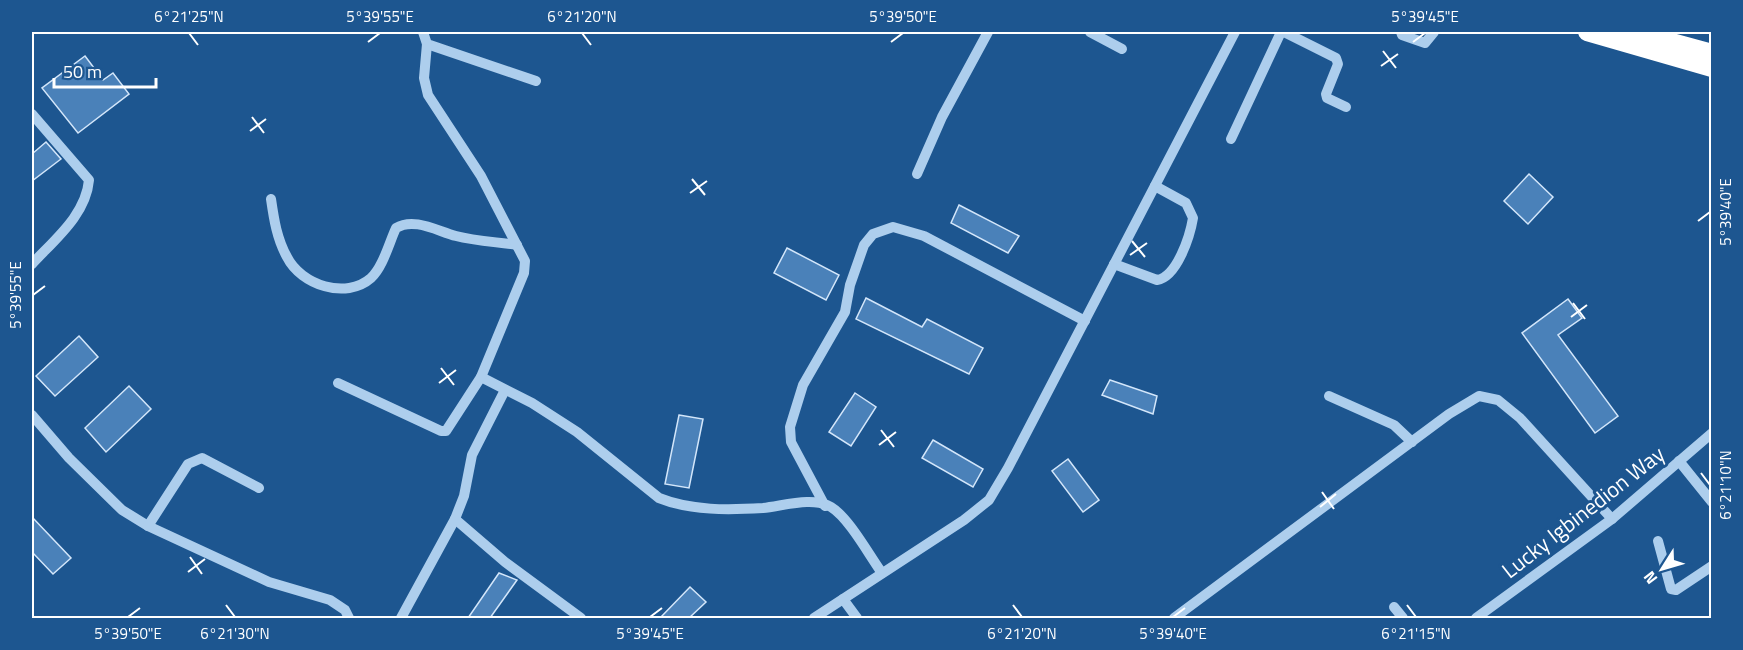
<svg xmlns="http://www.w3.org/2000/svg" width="1743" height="650" viewBox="0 0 1743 650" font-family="'Titillium Web',sans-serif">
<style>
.building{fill:#4a81b9;stroke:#d3e6fa;stroke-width:1.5}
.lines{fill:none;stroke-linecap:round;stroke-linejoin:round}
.minor{stroke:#adceed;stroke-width:10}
.highway{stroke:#fff;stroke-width:18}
.ticks{fill:none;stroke:#fff;stroke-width:2}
.labels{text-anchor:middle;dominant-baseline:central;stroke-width:6;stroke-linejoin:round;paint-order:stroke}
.street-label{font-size:22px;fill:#fff;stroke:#1d5690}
.neatline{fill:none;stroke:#fff;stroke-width:2}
.ticks-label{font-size:15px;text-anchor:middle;fill:#fff}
</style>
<rect width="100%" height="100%" fill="#1d5690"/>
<g class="building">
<path d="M85 56 103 80 113 73 129 94 78 133 42 88Z"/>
<path d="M46 142 61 159 32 181V154Z"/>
<path d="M1529 174 1553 197 1528 224 1504 201Z"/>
<path d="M959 205 1019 236 1008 253 951 223Z"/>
<path d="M787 248 839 275 826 300 774 273Z"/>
<path d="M866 298 922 327 927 319 983 348 969 374 856 319Z"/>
<path d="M1568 299 1582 318 1558 335 1618 416 1595 433 1522 333Z"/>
<path d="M79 336 98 357 55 396 36 376Z"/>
<path d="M1110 380 1157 396 1153 414 1102 395Z"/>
<path d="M129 386 151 409 106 452 85 428Z"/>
<path d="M855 393 876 407 851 446 829 432Z"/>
<path d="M679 415 703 419 689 488 665 484Z"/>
<path d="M933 440 983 469 973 487 922 458Z"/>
<path d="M1068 459 1099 500 1083 512 1052 471Z"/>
<path d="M32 517 71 558 53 574 32 552Z"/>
<path d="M499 573 517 580 490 618H468Z"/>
<path d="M690 587 706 602 689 618H660Z"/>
</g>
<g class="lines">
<g class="minor">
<path d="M423 32 427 44 536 81"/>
<path d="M1090 32 1122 49"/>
<path d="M1284 32 1336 58 1338 64 1326 94 1327 98 1346 107"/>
<path d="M1401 32 1402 35 1425 43 1434 32"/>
<path d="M32 114 89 180C86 215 54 240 32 264"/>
<path d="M1231 139 1281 32"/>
<path d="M917 174 942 117 988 32"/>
<path d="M271 199C274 220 277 239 287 257 301 285 346 300 371 278 383 267 389 243 396 228 414 217 437 231 456 236 475 241 497 242 517 245"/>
<path d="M1114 264 1157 280C1177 277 1190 236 1193 218L1186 203 1155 186"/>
<path d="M481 377 532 403 577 432 659 498C691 511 729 510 763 508 783 506 813 496 831 507 849 518 869 555 882 573"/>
<path d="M338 383 441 431H446L481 377 524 273 525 261 481 176 428 95 424 78 427 44"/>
<path d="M1329 396 1394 425 1412 442"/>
<path d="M32 415 69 458 122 510 148 526 269 582 330 600 345 610 349 618"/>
<path d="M1679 461 1712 502"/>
<path d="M825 506 791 442 790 427 803 385 845 312 850 285 864 245 873 234 893 227 924 236 1085 321"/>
<path d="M455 519 505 562 581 618"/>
<path d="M148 526 188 464 202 458 259 488"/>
<path d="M1658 541 1671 589 1676 590 1712 566"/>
<path d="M843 599 857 618"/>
<path d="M1394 607 1403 618"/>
<path d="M401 618 455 519 464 496 472 455 505 390"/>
<path d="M814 618 964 520 989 500 1008 468 1235 32"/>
<path d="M1174 618 1449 414 1479 396 1498 400 1520 418 1612 519"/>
<path d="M1476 618 1612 519 1712 433"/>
</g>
<g class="highway">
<path d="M1587 32 1712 68"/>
<path d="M1635 32 1712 53"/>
</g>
</g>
<path class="ticks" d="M189 33 198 45M582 33 591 45M368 42 380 33M891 42 903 33M1413 42 1425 33M1383 51 1396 68M1381 66 1398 54M252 117 264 133M250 131 266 119M692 179 705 195M690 193 707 181M1698 221 1710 212M1132 241 1145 257M1130 255 1147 243M33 295 45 286M1573 303 1585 319M1571 317 1587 305M441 368 454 385M439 383 456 370M881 430 894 447M879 445 896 432M1701 473 1710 485M1322 492 1334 509M1320 507 1336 494M190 557 202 574M188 572 205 559M226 605 235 617M1013 605 1022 617M1407 605 1416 617M128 617 140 608M650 617 662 608M1173 617 1185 608"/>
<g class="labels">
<g class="street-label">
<text transform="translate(1583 512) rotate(-38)">Lucky Igbinedion Way</text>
</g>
</g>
<rect width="1743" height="650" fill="none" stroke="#1d5690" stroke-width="66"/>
<g transform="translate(1662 569) rotate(233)" stroke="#1d5690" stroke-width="4.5" paint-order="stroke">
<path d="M0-4.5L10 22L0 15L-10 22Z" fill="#ffffff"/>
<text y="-9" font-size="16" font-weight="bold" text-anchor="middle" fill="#ffffff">N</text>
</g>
<path d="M54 78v9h102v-9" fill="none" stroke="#ffffff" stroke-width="3"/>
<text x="63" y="78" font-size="18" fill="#ffffff" stroke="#1d5690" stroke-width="4.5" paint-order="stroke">50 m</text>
<rect x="33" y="33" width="1677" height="584" class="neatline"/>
<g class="ticks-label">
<text x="189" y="22">6°21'25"N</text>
<text x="380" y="22">5°39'55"E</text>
<text x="582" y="22">6°21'20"N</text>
<text x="903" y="22">5°39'50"E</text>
<text x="1425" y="22">5°39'45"E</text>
<text transform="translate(1726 212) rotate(-90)" y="5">5°39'40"E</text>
<text transform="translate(16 295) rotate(-90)" y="5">5°39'55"E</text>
<text transform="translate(1726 485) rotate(-90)" y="5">6°21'10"N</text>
<text x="128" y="639">5°39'50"E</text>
<text x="235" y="639">6°21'30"N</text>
<text x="650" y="639">5°39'45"E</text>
<text x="1022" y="639">6°21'20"N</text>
<text x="1173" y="639">5°39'40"E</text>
<text x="1416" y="639">6°21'15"N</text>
</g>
</svg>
